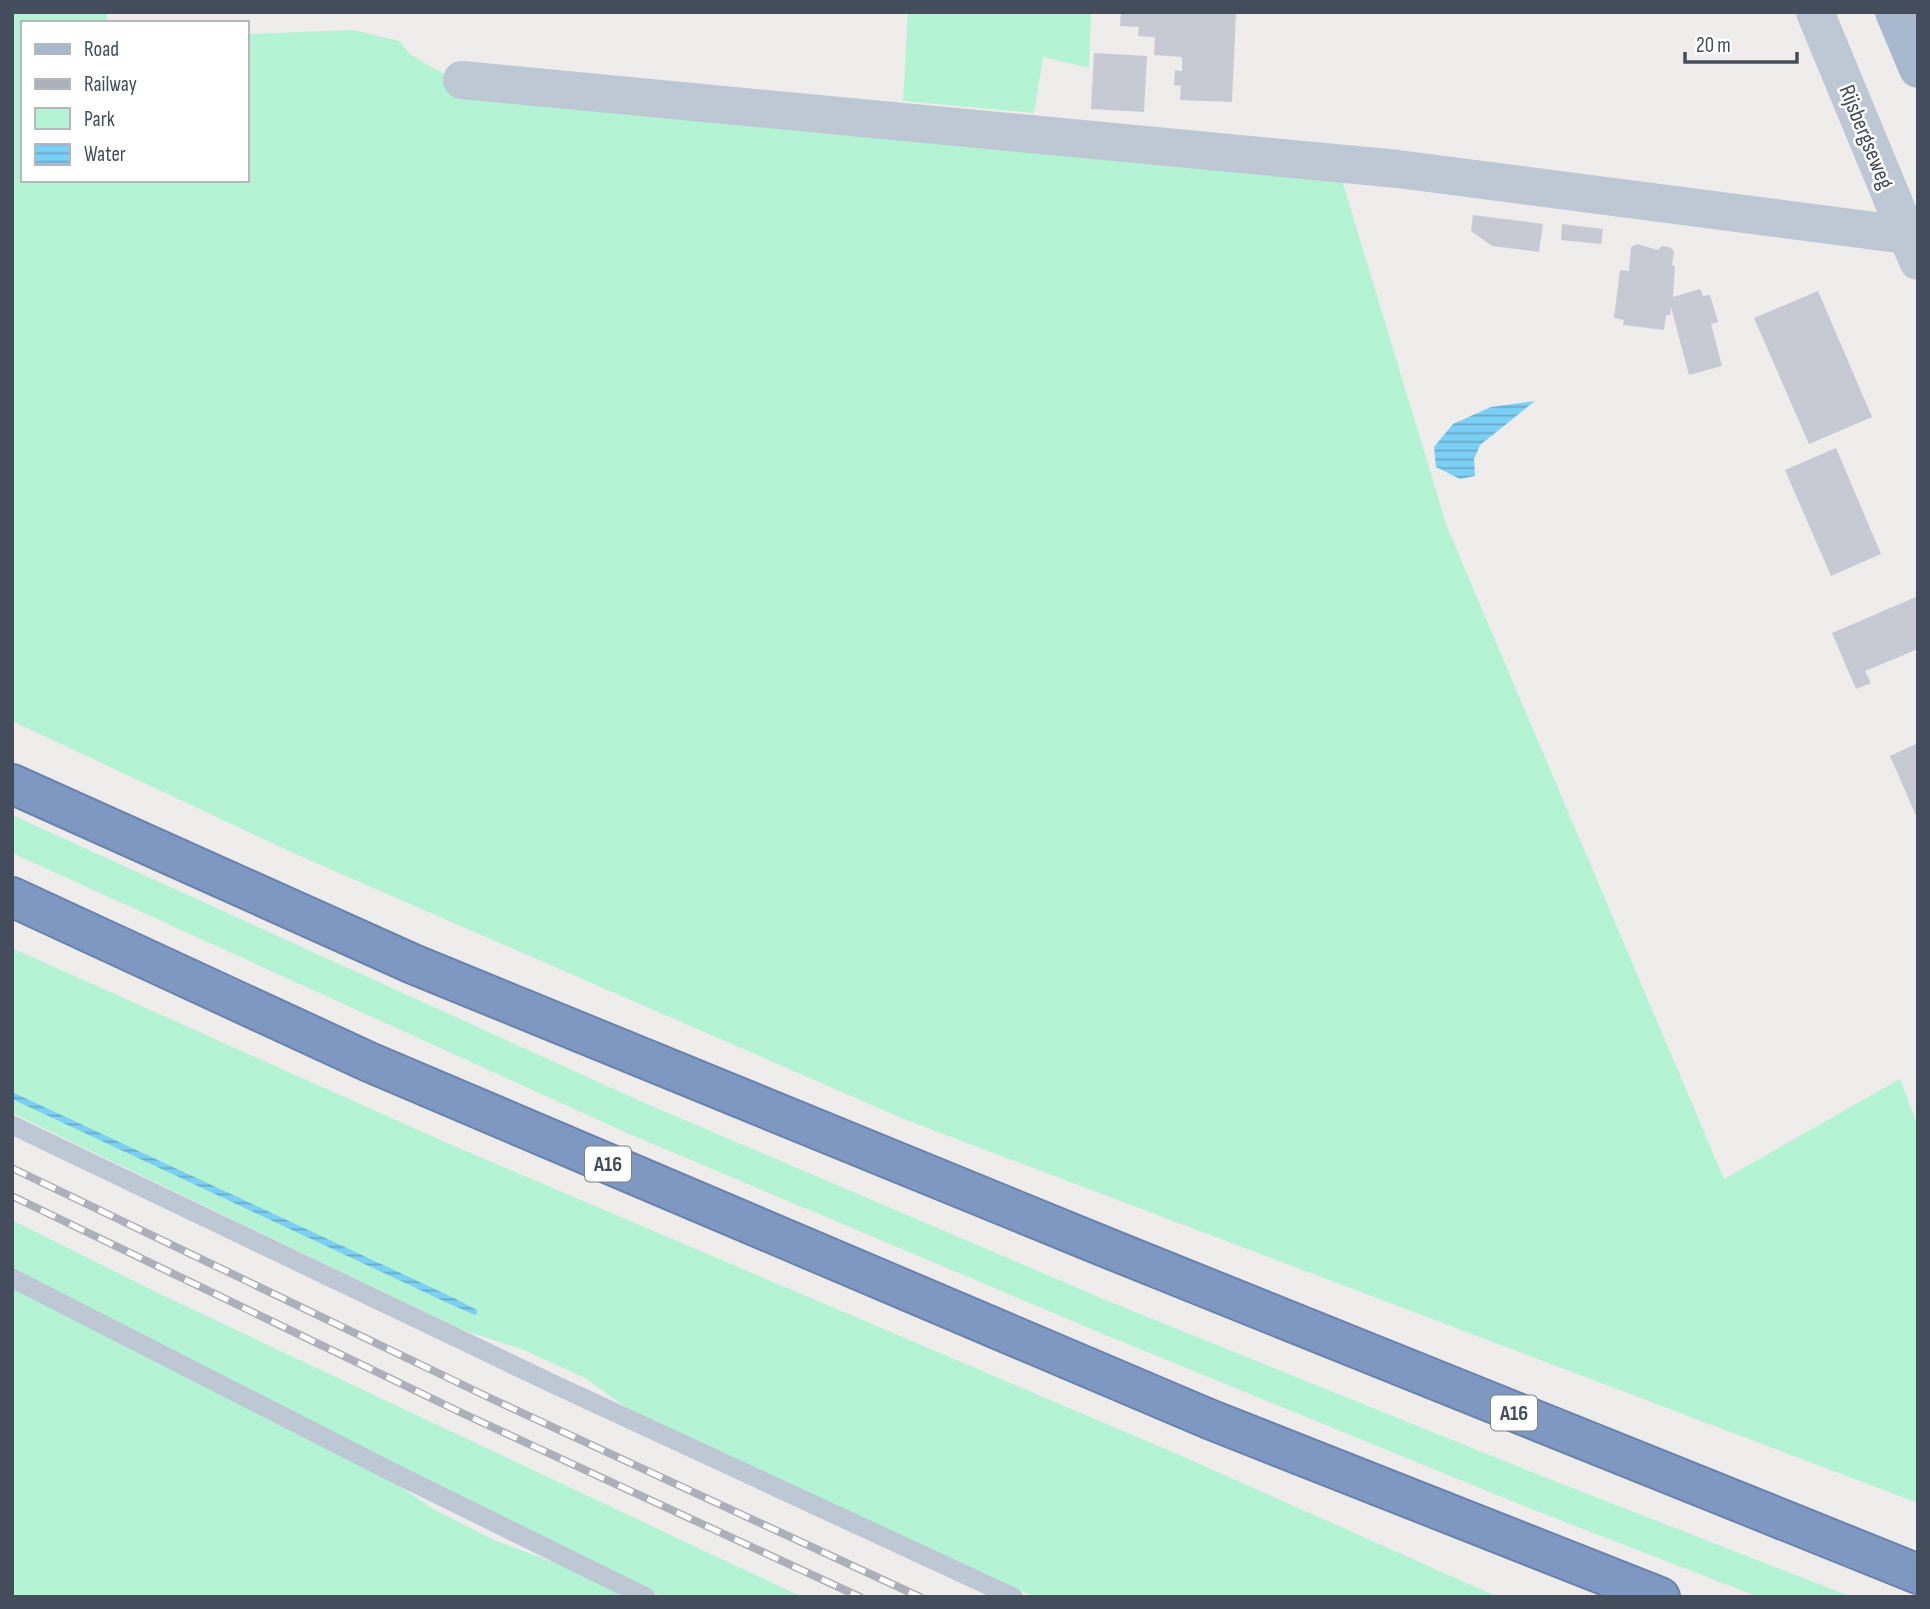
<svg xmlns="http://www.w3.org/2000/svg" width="1930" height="1609" viewBox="0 0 1930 1609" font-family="'Sofia Sans Condensed',sans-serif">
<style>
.green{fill:#b4f3d3}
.water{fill:url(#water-rules)}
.building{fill:#c7cad3}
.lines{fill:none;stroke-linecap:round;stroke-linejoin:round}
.motorway-casing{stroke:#6983ad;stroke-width:42}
.service{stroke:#bec7d4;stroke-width:19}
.minor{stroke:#bec7d4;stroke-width:38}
.primary{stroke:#a8b8cf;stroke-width:38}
.motorway{stroke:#7e98c1;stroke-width:38}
.rail-casing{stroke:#adb0b8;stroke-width:8}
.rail{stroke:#fff;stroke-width:5;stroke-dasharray:16;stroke-linecap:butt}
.labels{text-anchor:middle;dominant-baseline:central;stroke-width:5;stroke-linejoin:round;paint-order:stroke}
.shield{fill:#fff;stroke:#7b828c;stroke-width:2}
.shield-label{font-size:21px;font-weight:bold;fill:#434d5b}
.street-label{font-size:23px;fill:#434d5b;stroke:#fff}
</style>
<defs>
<pattern id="water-rules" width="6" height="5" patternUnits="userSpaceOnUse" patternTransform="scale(1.75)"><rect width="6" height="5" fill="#7ccff5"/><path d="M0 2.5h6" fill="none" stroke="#67aac9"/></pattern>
</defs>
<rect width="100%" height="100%" fill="#efecec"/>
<g class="green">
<path d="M12 12H107V23H23V180H247V34L353 30 399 41 411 55 461 84 1341 177 1447 527 1724 1179 1900 1079 1918 1127V1503L904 1119 300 856 12 721Z"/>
<path d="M908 12H1091L1089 68 1043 57 1034 113 903 101Z"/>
<path d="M12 815 640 1101 1120 1306 1544 1477 1852 1597H1759L1534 1510 1108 1336 627 1133 12 853Z"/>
<path d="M12 948 447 1143 1177 1454 1498 1597H1034L635 1414 585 1378 524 1350 460 1329 12 1113Z"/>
<path d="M12 1220 162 1295 802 1597H663L397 1467 12 1270Z"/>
<path d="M12 1285 391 1480 433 1509 494 1540 564 1566 628 1597H12Z"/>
</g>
<g class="water">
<path d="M1535 401 1480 445 1474 459 1475 476 1460 479 1436 467 1434 447 1453 424 1491 407Z"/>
<path d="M12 1092 454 1298 477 1310V1313L475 1315 450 1304 12 1099Z"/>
</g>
<g class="building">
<path d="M1121 12H1236L1232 102 1180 100 1181 86 1174 85 1175 70 1182 71V57L1154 55 1155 37 1138 36 1139 27 1120 26Z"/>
<path d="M1094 53 1147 56 1144 112 1091 109Z"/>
<path d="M1473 215 1543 224 1539 252 1492 246 1471 231Z"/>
<path d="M1562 224 1603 229 1601 244 1561 240Z"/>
<path d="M1637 244 1658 250 1662 246 1669 247 1674 251 1672 265 1675 266 1673 297 1700 289 1703 296 1710 295 1718 322 1711 324 1722 366 1689 375 1671 307 1670 315H1666L1664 330 1623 325 1624 320 1614 318 1620 270 1629 271 1631 247Z"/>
<path d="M1818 291 1872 417 1809 444 1754 318Z"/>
<path d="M1836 448 1881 554 1831 576 1785 470Z"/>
<path d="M1918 596V649L1865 671 1871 683 1856 689 1832 633Z"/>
<path d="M1918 743V820L1890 756Z"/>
</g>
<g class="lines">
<defs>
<g id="motorway">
<path d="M12 784 413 964 1110 1249 1918 1574"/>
<path d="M12 897 369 1062 1209 1419 1660 1597"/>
</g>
</defs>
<use href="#motorway" class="motorway-casing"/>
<g class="service">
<path d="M12 1125 549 1382 1013 1597"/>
<path d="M12 1278 394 1473 646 1597"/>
</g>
<g class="minor">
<path d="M1815 12 1918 261"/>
<path d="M462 80 1398 169 1906 235"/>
</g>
<path class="primary" d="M1894 12 1918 69"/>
<use href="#motorway" class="motorway"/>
<defs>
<g id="rail">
<path d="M12 1168 490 1398 920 1597"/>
<path d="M12 1196 464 1414 860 1597"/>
</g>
</defs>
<use href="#rail" class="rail-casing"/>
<use href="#rail" class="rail"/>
</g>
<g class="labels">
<g class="shield">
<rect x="585" y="1146.5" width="46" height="35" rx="5"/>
<rect x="1491" y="1395.5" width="46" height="35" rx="5"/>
</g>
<g class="shield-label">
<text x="608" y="1164">A16</text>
<text x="1514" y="1413">A16</text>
</g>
<g class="street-label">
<text transform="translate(1866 137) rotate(68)">Rijsbergseweg</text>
</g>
</g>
<rect width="1930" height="1609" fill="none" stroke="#434d5b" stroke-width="28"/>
<rect x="21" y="21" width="228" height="161" fill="#ffffff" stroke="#b4b8bd" stroke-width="2"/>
<rect x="35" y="44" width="35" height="10" fill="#a8b8cf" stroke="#b4b8bd" stroke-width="2"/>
<text x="84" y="56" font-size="21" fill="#434d5b">Road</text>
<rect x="35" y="79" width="35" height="10" fill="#adb0b8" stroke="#b4b8bd" stroke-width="2"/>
<text x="84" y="91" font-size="21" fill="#434d5b">Railway</text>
<rect x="35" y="108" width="35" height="21" fill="#b4f3d3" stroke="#b4b8bd" stroke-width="2"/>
<text x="84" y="126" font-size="21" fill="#434d5b">Park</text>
<rect x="35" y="144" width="35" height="21" fill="url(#water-rules)" stroke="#b4b8bd" stroke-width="2"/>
<text x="84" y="161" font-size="21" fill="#434d5b">Water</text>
<path d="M1685 52v10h112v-10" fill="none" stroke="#434d5b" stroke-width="3.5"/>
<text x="1696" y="52" font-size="21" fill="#434d5b" stroke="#ffffff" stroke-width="5" paint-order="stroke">20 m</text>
</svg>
